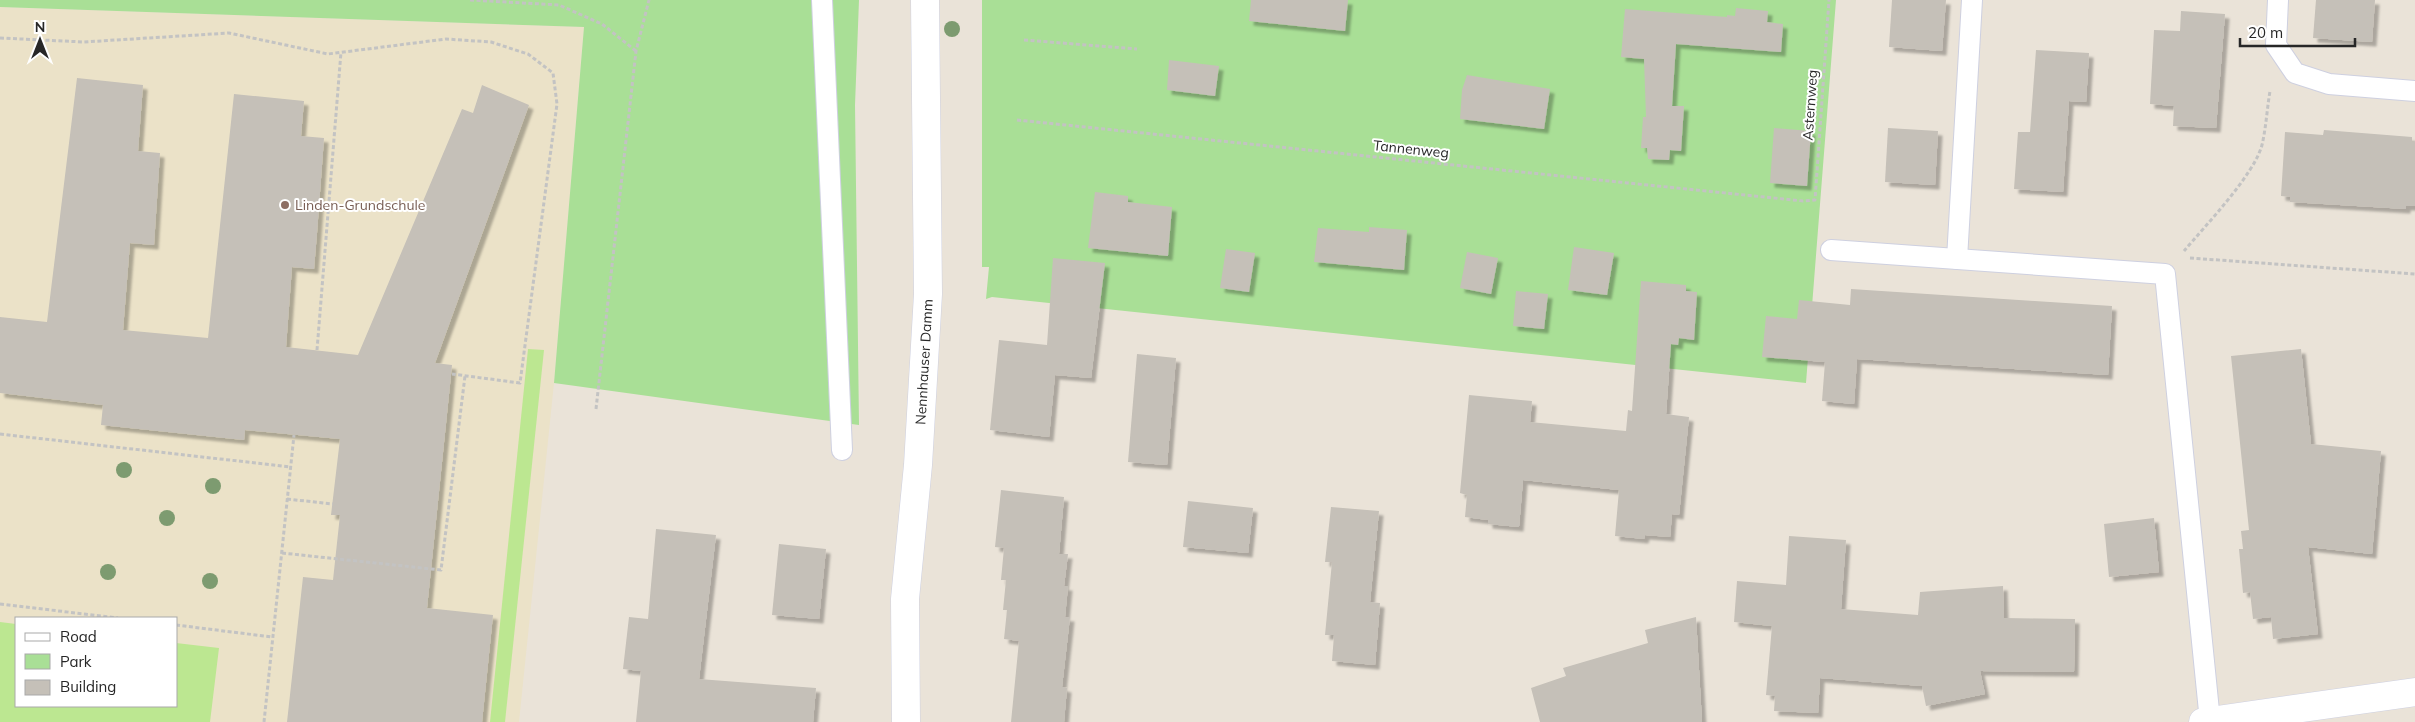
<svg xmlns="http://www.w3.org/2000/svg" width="2415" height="722" viewBox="0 0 2415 722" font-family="Mulish,sans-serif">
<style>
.education{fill:#ebe2c8;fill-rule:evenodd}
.green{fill:#a9df96}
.pitch{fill:#bce791}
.building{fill:#c5c0b8;filter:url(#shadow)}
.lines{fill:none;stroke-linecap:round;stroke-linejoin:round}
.lane-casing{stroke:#ced0e0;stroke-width:22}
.street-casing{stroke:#ced0e0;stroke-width:29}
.path{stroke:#c3c3c3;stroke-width:3;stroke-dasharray:4 2.5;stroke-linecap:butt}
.lane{stroke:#fff;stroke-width:20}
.street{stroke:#fff;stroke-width:28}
.tree{fill:#7d9b70}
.education-dot{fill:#8d6e63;stroke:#fff;stroke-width:2}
.labels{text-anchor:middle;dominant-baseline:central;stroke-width:4;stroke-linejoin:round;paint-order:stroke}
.street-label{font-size:14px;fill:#272727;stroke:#fff}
.education-label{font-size:14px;fill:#785e54;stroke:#fff;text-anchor:start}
</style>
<defs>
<filter id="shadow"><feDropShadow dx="4.5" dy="4.5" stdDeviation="1" flood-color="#0004"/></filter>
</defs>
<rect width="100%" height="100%" fill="#eae3d8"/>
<path class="education" d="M0 7 584 27 554 383 519 722H0ZM16 618H176V706H16Z"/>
<g class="green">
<path d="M0 0H859L855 105 859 425 554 383 584 27 0 7Z"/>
<path d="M982 0H1836L1806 383 992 297 986 299 989 267H982Z"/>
</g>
<g class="pitch">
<path d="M528 349 544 350 505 722H490Z"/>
<path d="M0 622 16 624V706H176V643L219 648 210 722H0Z"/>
</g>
<g class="building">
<path d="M1251 0H1348L1345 31 1249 21Z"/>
<path d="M1892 0H1946L1942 51 1889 47Z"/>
<path d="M2316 0H2375L2372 42 2313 38Z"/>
<path d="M1736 8 1768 11 1767 22 1783 24 1781 52 1676 44 1672 106H1684L1681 151 1670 150 1669 160 1648 159 1647 148H1641L1643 117H1646L1644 59 1621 57 1625 9 1727 17V15L1735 16Z"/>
<path d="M2181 11 2225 14 2216 128 2173 126 2174 106 2150 104 2154 30 2180 31Z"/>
<path d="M2036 50 2089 53 2086 102 2069 101 2063 192 2014 189 2018 132H2030Z"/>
<path d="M1169 60 1219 66 1215 96 1167 90Z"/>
<path d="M1467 75 1550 89 1544 129 1460 119 1462 90Z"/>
<path d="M77 78 143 85 138 151 160 153 154 245 130 243 123 330 208 338 234 94 304 101 301 136 324 138 317 233 314 269 292 267 286 347 358 355 462 109 473 113 482 85 529 105 435 363 452 365 427 608 493 615 482 722H287L303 577 333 580 340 515H331L340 439 245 430 244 440 101 425 103 405 0 393V317L47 322Z"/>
<path d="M1774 128 1811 131 1807 186 1770 183Z"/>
<path d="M1888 128 1938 131 1935 185 1885 182Z"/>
<path d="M2324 130 2412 137V142H2415V206H2406V209L2290 202V197L2281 196 2285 132 2323 135Z"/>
<path d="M1095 192 1128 196V202L1172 207 1168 256 1088 248Z"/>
<path d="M1369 227 1407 230 1404 270 1314 262 1318 228 1369 232Z"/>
<path d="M1574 247 1614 253 1607 295 1568 290Z"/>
<path d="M1226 249 1255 253 1249 292 1220 288Z"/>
<path d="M1467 252 1498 258 1491 294 1460 288Z"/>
<path d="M1053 258 1105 263 1091 378 1055 375 1049 437 990 430 999 340 1047 345Z"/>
<path d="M1641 281 1686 285V291L1697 292 1694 340 1679 338 1678 345 1671 344 1666 414 1689 417 1679 515 1672 514 1670 537 1645 535 1644 539 1615 536 1619 490 1523 480 1519 527 1488 524V520L1465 517 1467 495 1460 493 1469 395 1532 401 1530 422 1626 431 1628 410 1632 411Z"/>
<path d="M1851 289 2112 306 2108 375 1857 359 1854 404 1822 401 1825 362 1762 357 1766 316 1797 319 1799 300 1850 305Z"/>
<path d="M1516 291 1548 294 1544 329 1513 326Z"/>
<path d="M2301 349 2311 444 2381 451 2372 554 2308 547 2318 634 2273 639 2271 617 2253 619 2250 592 2243 593 2239 549H2243L2241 531 2249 530 2231 356Z"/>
<path d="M1137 354 1176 358 1167 465 1128 462Z"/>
<path d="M1001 490 1064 497 1059 554H1068L1064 586H1068L1065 617H1070L1062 687 1067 688 1064 722H1011L1019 641 1004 639 1007 610H1003L1006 580H1001L1004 548 995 547Z"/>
<path d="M1188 501 1253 508 1248 553 1183 547Z"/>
<path d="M1331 507 1379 511 1370 602 1380 603 1375 665 1332 661 1334 635H1325L1332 562H1325Z"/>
<path d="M2154 518 2159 572 2109 577 2104 524Z"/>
<path d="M656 529 716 535 699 679 816 688 813 722H636L641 671 623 669 629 617 648 619Z"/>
<path d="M1789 536 1846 540 1841 609 1918 615 1920 592 2003 586 2004 618 2075 619 2074 672 1980 671 1985 694 1926 706 1922 686 1820 678 1818 713 1774 711 1775 696 1766 695 1772 626 1734 622 1737 581 1786 585Z"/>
<path d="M779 544 826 549 819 619 772 615Z"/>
<path d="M1696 617 1702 722H1540L1531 688 1566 676 1563 668 1648 643 1645 630Z"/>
</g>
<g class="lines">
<defs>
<g id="lane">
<path d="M822 0 842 450"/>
<path d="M2278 0 2276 45 2295 73 2329 84 2415 91"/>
<path d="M1831 250 2165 274 2210 721"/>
<path d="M1957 259 1972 0"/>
</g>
<g id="street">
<path id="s1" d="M906 722 905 599 918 465 928 294 925 0"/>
<path d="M2203 722 2415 692"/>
</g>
</defs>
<use href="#lane" class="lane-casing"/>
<use href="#street" class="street-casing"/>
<g class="path">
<path d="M470 0 559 5 602 24 636 51"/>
<path d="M0 38 84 42 229 33 328 54 446 39 491 42 528 54 553 73 557 104 520 383 452 374"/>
<path d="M1024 40 1137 49"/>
<path d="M1017 120 1803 201 1815 200 1829 0"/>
<path d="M2184 251C2205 226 2254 175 2262 145 2266 128 2267 109 2270 91"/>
<path d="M2190 258 2415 274"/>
<path d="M317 350 341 52"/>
<path d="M596 409 636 51 649 0"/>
<path d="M0 434 291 467"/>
<path d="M287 499 333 504"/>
<path d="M282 553 441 570 465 376"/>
<path d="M0 604 118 618"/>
<path d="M176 625 272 637"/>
<path d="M264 722 294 435"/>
</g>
<use href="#lane" class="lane"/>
<use href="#street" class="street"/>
</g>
<g class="tree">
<circle cx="952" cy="29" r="8"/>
<circle cx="124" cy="470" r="8"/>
<circle cx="213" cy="486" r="8"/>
<circle cx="167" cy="518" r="8"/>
<circle cx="108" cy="572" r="8"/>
<circle cx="210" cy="581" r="8"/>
</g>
<circle class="education-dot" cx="285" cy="205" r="5"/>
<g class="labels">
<g class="street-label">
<text transform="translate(1810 105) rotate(-86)">Asternweg</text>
<text transform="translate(1411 149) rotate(6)">Tannenweg</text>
<text stroke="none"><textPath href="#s1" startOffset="361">Nennhauser Damm</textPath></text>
</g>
<g class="education-label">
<text x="295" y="205">Linden-Grundschule</text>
</g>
</g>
<rect x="15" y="617" width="162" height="90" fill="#ffffff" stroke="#a9a9a9"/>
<rect x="25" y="633" width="25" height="8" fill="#ffffff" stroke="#a9a9a9"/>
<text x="60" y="642" font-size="15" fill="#272727">Road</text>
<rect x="25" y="654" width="25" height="15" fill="#a9df96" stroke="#a9a9a9"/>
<text x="60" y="667" font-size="15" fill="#272727">Park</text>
<rect x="25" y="680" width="25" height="15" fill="#c5c0b8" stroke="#a9a9a9"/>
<text x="60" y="692" font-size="15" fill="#272727">Building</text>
<g transform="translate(40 40)" stroke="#ffffff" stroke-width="4" paint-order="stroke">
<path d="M0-4L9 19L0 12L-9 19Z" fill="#272727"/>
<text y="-8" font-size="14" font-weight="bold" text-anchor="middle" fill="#272727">N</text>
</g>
<path d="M2240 38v8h115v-8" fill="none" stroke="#272727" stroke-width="2.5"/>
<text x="2248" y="38" font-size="15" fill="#272727" stroke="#ffffff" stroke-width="4" paint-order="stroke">20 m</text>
</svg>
